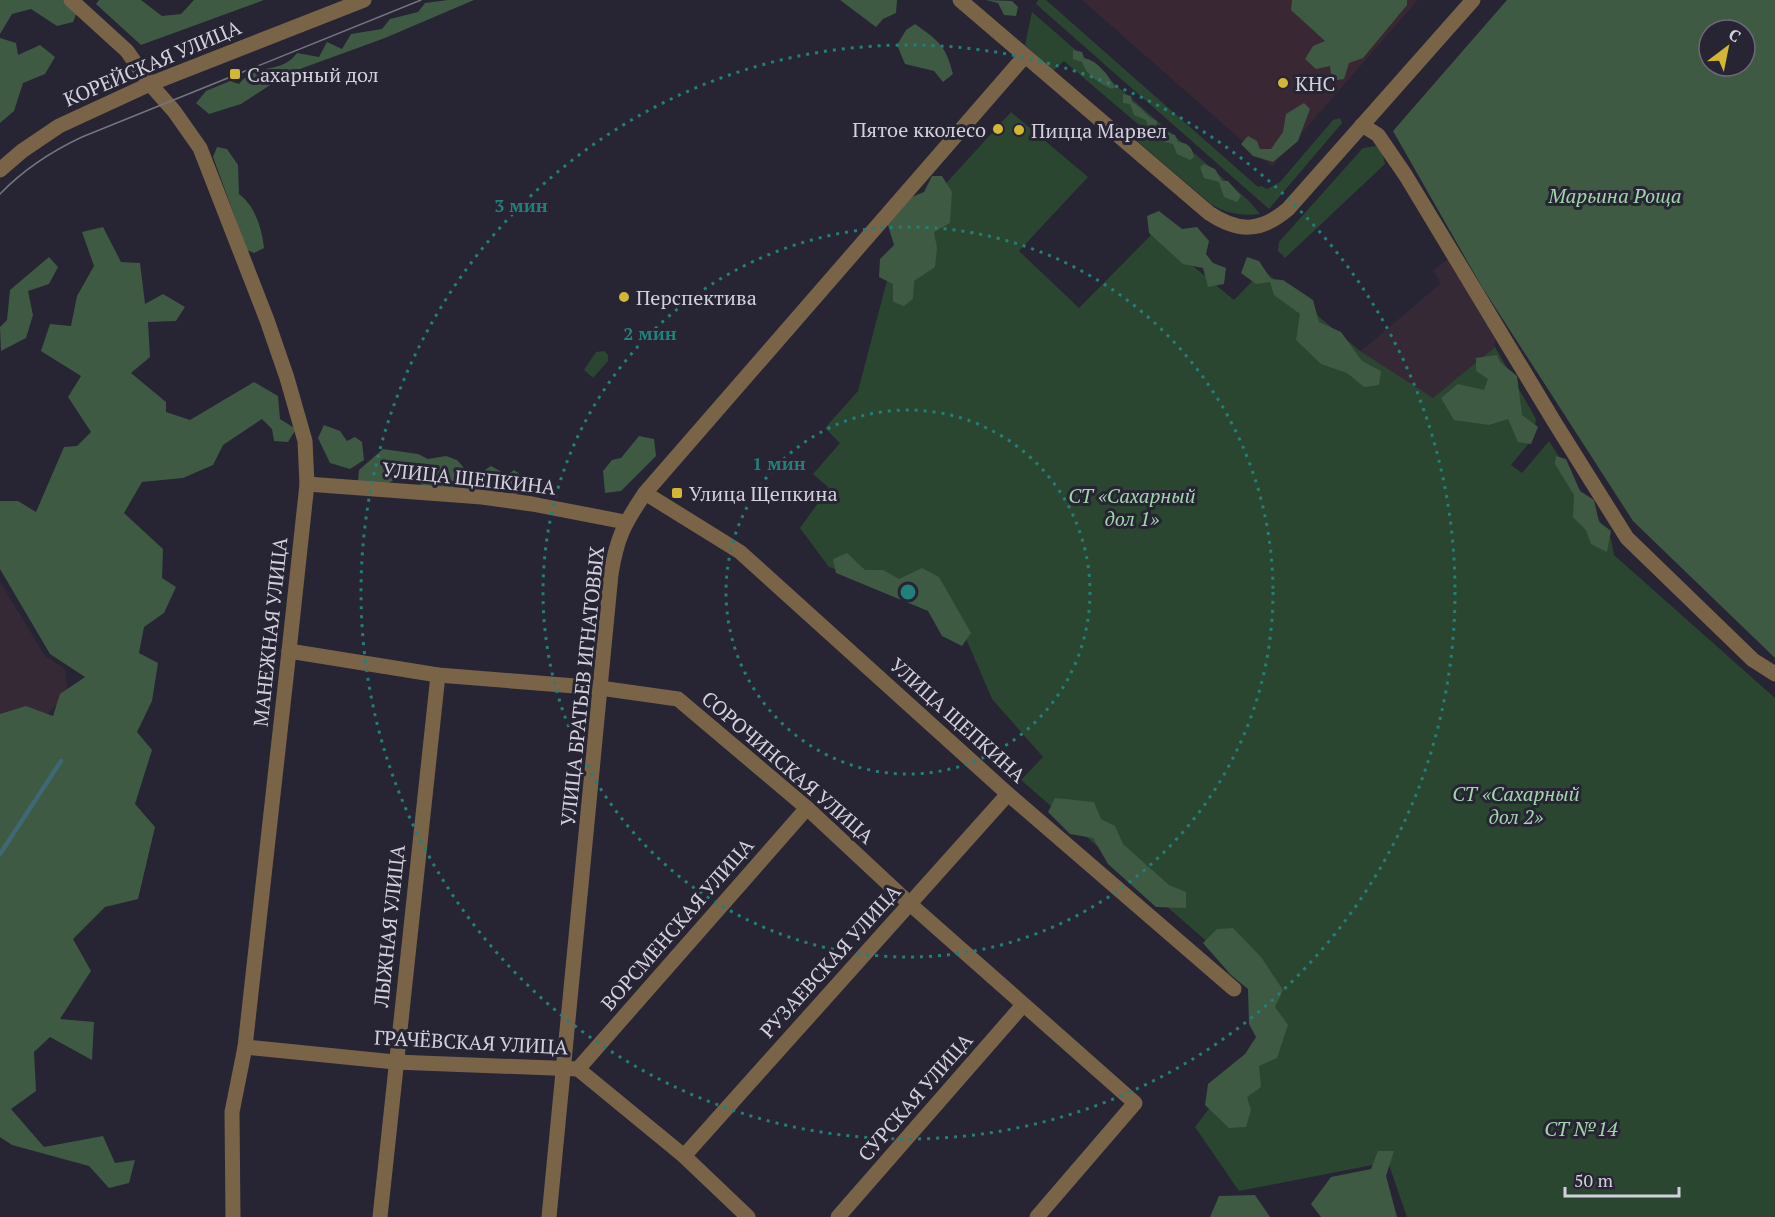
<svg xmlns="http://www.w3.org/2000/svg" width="1775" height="1217" viewBox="0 0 1775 1217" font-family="'PT Serif',serif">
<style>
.commercial{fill:#392833}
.industrial{fill:#362936}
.green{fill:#2b4630}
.forest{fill:#3e5a43;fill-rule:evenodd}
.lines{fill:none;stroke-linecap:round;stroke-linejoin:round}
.stream{stroke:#3e6873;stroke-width:4.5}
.minor{stroke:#796448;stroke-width:15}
.tram{stroke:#767481;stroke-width:1.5}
.ring{fill:none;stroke:#227f79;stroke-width:3;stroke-dasharray:3 6}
.poi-dot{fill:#d4b635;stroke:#272434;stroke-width:2}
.labels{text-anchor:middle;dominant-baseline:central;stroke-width:6;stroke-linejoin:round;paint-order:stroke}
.street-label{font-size:20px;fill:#d2d1db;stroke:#272434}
.poi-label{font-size:20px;fill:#d2d1db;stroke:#272434;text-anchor:start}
.park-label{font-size:20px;font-style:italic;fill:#a1d5aa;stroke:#272434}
.centre{fill:#227f79;stroke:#272434;stroke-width:3}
.ring-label{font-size:18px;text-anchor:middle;font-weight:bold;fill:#227f79;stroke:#272434;stroke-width:6;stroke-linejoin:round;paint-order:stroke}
</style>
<rect width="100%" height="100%" fill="#272434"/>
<path class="commercial" d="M1082 0H1418L1272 167Z"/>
<g class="industrial">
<path d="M1450 258 1495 336V347L1433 399 1360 352 1441 283 1433 270Z"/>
<path d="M0 582 45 656 65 669 68 694 46 715 0 721Z"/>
</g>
<g class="green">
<path d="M1038 0H1046L1258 187 1261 186 1267 189 1280 182 1333 120 1340 118 1342 123 1269 209 1036 4Z"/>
<path d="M1032 12 1249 201 1260 214C1241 216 1227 214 1211 204L1136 140 1139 125 1064 61 1053 71 1025 45Z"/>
<path d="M1011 112 1088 177 1019 251 1079 308 1153 233 1234 300 1263 270 1360 351 1433 398 1495 347 1536 419 1534 437 1511 465 1522 473 1549 441 1611 539 1614 555 1775 698V1217H1407L1388 1162 1239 1191 1195 1127 1268 1031 1256 984 1021 780 1043 757 992 699 952 606 829 567 800 528 829 488 813 474 840 443 825 428 858 391 899 235Z"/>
<path d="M1376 146 1382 151 1385 164 1285 258 1278 251 1279 242 1363 148Z"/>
<path d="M604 351 608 355V361L593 378 584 370 596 352Z"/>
</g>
<g class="forest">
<path d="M0 0H71L80 5 73 22 57 26 31 9 12 14 0 34Z"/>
<path d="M99 0H141L162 16 181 14 194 0H264L141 45 96 4Z"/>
<path d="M448 0H474L385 38 289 73 241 104 209 114 196 103 206 91 230 81 239 84C256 62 281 75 297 53L319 57 327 42 342 49 351 34 382 29 390 19 418 12 425 3Z"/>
<path d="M840 0H897L896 13 883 19 876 27Z"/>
<path d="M986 0 1012 1 1018 7 1016 16 1004 15 998 3Z"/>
<path d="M1292 0H1407V5L1363 58 1349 63 1344 79 1332 81 1330 66 1316 69 1305 59 1313 46 1325 41 1291 10Z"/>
<path d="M1507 0H1775V658L1633 521 1482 287 1393 131ZM1709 30H1745V66H1709Z"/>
<path d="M915 24C939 41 946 46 953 74L943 82 934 71 905 64 897 45 906 30Z"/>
<path d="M0 38 16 43 18 55 40 45 55 57 45 74 23 83 14 111 0 123Z"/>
<path d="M1073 50 1082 52 1084 58C1098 61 1108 75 1115 87L1112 89C1100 84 1086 75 1082 62L1073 59Z"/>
<path d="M1123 94 1131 96 1132 102C1143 108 1146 117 1157 121L1156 129 1149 128 1146 120 1134 115 1130 104 1123 103Z"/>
<path d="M1304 103 1310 109 1298 141 1273 162 1253 156 1241 144 1248 136 1257 141 1260 149H1271L1283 132 1286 114Z"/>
<path d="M1164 131 1175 135 1178 142C1188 143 1192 147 1194 157L1190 160 1177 154 1173 144 1165 142 1162 134Z"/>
<path d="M217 147 227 149 238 165 239 194C255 206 262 228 264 248L254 253 247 250 213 157Z"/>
<path d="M1204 164 1215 169 1222 181H1228L1241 196 1237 202 1224 197 1219 182 1204 178 1200 167Z"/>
<path d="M932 176H942L952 192 950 223 934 232 937 248 935 267 914 281 913 299 904 306 893 302V284L879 277 880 259 894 245 887 222 907 199 924 192Z"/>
<path d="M1159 211 1182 229 1197 227 1209 241 1206 254 1213 263 1226 268 1224 284 1208 287 1203 268 1183 264 1149 233 1147 216Z"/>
<path d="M103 227 121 262 140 263 145 304 163 294 185 307 176 321 148 322 150 357 131 373 166 402V412L190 420 254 382 278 396 280 419 296 429 288 442 274 441 272 429 262 419 223 445 213 465 183 478 142 482 124 513 163 549 162 578 176 587 164 613 144 627 139 653 158 663 152 701 137 732 152 750 135 804 155 827 138 899 105 907 73 939 91 971 60 1019 94 1022 92 1060 50 1037 34 1052 36 1091 11 1109 44 1147 103 1136 115 1163 135 1160 129 1183 109 1188 89 1166 12 1145 0 1137V714L26 706 53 716 60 694 85 677 50 654 0 569V501H18L36 512 64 447 77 446 91 432 68 397 81 376 41 351 50 324 71 326 77 296 94 266 82 232Z"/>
<path d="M49 257 58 267 49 284 28 291 33 315 26 338 1 351 0 327 7 320 10 290Z"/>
<path d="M1247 257 1259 261 1271 279 1283 280 1313 300 1319 322 1341 332 1362 361 1381 371 1379 385 1364 387 1347 373 1321 364 1296 340 1300 314 1274 295 1270 282 1256 284 1241 273Z"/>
<path d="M1497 355 1500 362 1517 376 1522 415 1538 427 1531 444 1518 442 1508 419 1489 425 1454 420 1441 398 1458 384 1484 390 1488 379 1476 371V358Z"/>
<path d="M324 425 340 431 347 441 355 437 362 442 364 460 350 469 330 463 318 438Z"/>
<path d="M639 436 654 439 656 456 621 491 605 493 603 471 612 460 621 458Z"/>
<path d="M383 449 418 454 428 459 446 456 457 460 465 469 479 474 491 466 507 475 514 470 524 477V492L512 495 504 487 495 494 424 487 417 481 396 479 386 484 358 481 359 470Z"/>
<path d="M1556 456 1566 459 1580 491 1594 500 1599 522 1611 531 1607 552 1591 544 1586 530 1573 517 1574 495 1555 464Z"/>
<path d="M847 553 865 570H883L899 579 922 568 939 577 971 633 962 646 942 636 928 611 836 573 833 559Z"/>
<path d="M1055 798 1094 802 1101 819 1115 826 1123 844 1169 885 1186 892V908L1156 907 1108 864 1093 838 1070 834 1048 812Z"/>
<path d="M1233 928 1261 957 1283 990 1275 1007 1288 1025 1277 1058 1259 1066 1261 1087 1247 1097 1251 1110 1246 1127 1229 1128 1205 1105 1208 1084 1245 1054 1256 1037 1249 1024 1248 989 1231 975 1203 943 1217 929Z"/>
<path d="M1378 1151H1394L1386 1176 1397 1217H1321L1311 1204 1331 1177 1371 1169Z"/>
<path d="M1255 1195 1270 1217H1210L1219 1196Z"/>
</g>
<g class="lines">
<path class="stream" d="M0 854 61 761"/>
<g class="minor">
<path d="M71 0 127 51 150 84 174 111 200 148 267 320 287 378 305 441 307 484 289 651 245 1047 232 1112 233 1217"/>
<path d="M960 0 1209 213C1239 233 1261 232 1288 209L1473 0"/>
<path d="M1362 125 1378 135 1406 176 1555 423 1627 538 1753 660 1775 674"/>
<path d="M0 170 22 151 59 126 150 84 364 0"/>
<path d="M307 484 482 497 532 504 625 522"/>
<path d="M645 493 740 552 1008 794 1234 989"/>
<path d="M289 651 438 675 600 688 678 699 807 808 910 904 1135 1103 1037 1217"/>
<path d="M245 1047 395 1062 578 1069 684 1156 748 1217"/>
<path d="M578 1069 807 808"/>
<path d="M684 1156 1008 794"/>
<path d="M380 1217 438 675"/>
<path d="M549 1217 611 574C617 537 624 524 645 493L1025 56"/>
<path d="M838 1217 1023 1005"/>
</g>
<path class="tram" d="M0 194C24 169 50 152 82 137L421 0"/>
</g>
<g class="ring">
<circle cx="908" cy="592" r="182"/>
<circle cx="908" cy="592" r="365"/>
<circle cx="908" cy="592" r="547"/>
</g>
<g class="poi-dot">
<rect x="229" y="68" width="12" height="12" rx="3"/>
<circle cx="1283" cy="83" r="6"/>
<circle cx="998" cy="129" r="6"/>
<circle cx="1019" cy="130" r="6"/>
<circle cx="624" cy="297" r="6"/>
<rect x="671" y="487" width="12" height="12" rx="3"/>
</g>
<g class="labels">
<g class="street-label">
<text transform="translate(152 63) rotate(-23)">КОРЕЙСКАЯ УЛИЦА</text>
<text transform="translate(469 478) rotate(6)">УЛИЦА ЩЕПКИНА</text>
<text transform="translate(270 632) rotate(-84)">МАНЕЖНАЯ УЛИЦА</text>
<text transform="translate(582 686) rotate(-84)">УЛИЦА БРАТЬЕВ ИГНАТОВЫХ</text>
<text transform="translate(958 720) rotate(42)">УЛИЦА ЩЕПКИНА</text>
<text transform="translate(788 767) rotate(41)">СОРОЧИНСКАЯ УЛИЦА</text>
<text transform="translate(677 924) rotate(-49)">ВОРСМЕНСКАЯ УЛИЦА</text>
<text transform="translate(389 926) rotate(-84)">ЛЫЖНАЯ УЛИЦА</text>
<text transform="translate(830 961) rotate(-48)">РУЗАЕВСКАЯ УЛИЦА</text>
<text transform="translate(471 1042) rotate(3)">ГРАЧЁВСКАЯ УЛИЦА</text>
<text transform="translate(915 1097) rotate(-49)">СУРСКАЯ УЛИЦА</text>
</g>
<g class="poi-label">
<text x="247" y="74">Сахарный дол</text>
<text x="1295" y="83">КНС</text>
<text x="986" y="129" text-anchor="end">Пятое кколесо</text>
<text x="1031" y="130">Пицца Марвел</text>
<text x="636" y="297">Перспектива</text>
<text x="689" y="493">Улица Щепкина</text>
</g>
<g class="park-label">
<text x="1615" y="195">Марьина Роща</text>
<text x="1132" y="495">СТ «Сахарный<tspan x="1132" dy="23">дол 1»</tspan></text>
<text x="1516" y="793">СТ «Сахарный<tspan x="1516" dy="23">дол 2»</tspan></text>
<text x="1581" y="1128">СТ №14</text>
</g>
</g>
<circle cx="908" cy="592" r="9" class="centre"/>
<g class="ring-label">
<text x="521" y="212">3 мин</text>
<text x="650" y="340">2 мин</text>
<text x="779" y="470">1 мин</text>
</g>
<g transform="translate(1727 48) rotate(32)"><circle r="28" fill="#272434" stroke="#6b6977" stroke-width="1.5"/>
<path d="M0-4.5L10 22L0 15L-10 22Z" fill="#d4b635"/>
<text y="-9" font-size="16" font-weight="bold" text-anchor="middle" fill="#d2d1db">С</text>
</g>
<path d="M1565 1187v9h114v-9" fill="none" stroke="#d2d1db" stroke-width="3"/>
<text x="1574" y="1187" font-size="18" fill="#d2d1db" stroke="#272434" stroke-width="4.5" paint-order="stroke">50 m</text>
</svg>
